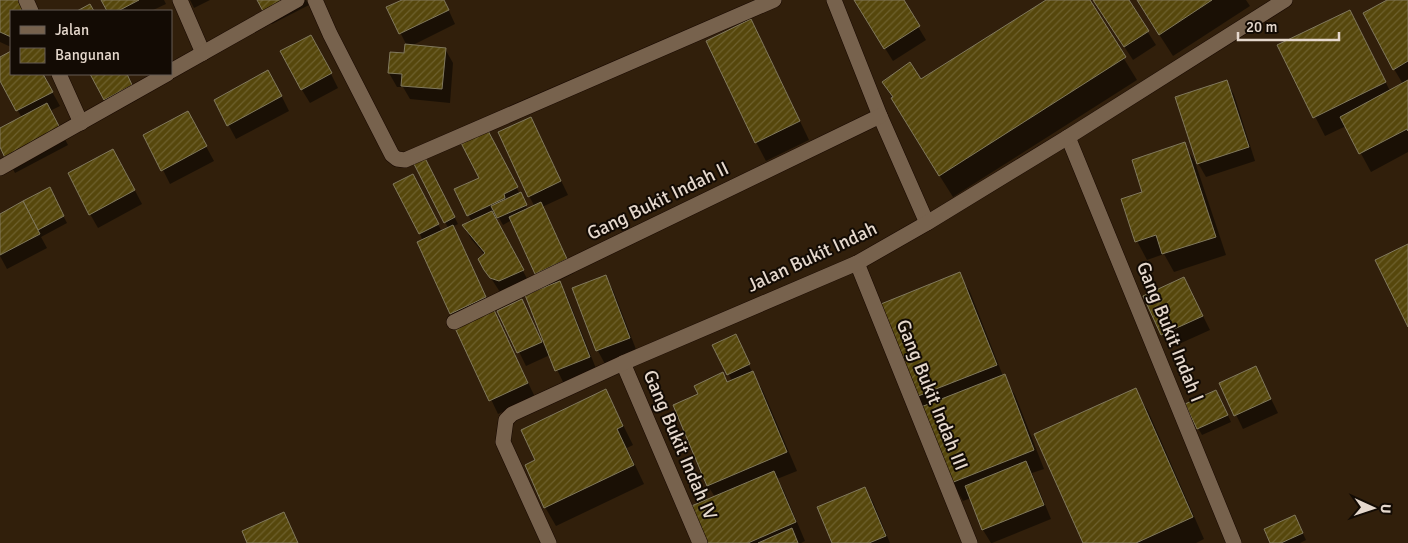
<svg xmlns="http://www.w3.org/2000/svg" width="1408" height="543" viewBox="0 0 1408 543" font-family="Signika,sans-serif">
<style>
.shadow{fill:#0007}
.building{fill:url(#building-hatch);stroke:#81795d}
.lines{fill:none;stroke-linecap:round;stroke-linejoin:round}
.street-casing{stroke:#180800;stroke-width:16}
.street{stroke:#77624d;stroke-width:15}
.labels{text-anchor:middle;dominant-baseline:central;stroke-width:4;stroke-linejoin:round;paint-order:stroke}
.street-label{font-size:19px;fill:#e5d8cd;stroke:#130b04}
</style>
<defs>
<pattern id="building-hatch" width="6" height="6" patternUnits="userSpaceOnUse" patternTransform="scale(1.25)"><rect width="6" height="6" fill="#56470c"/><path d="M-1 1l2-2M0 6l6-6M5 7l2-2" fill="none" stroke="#6e612e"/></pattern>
</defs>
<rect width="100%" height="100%" fill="#311f0b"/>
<g class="shadow">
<path d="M0 0 27 11H11V47L0 42Z"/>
<path d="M103 0H164L166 4 151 11H108Z"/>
<path d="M190 0H210L194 8Z"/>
<path d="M259 0H306L309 5 272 24Z"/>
<path d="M404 0H444L455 24 411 46 445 49 453 63 450 103 410 99 403 87H397L389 73 405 54 406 44 388 8Z"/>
<path d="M855 0H902L926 40 893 61Z"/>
<path d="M1048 0H1088L1137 80 953 197 905 121 884 83 921 80Z"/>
<path d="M1094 0H1127L1156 45 1133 60Z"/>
<path d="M1137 0H1246L1250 6 1173 56Z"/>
<path d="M1389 0H1408V152L1371 172 1346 126 1325 136 1279 46 1350 11 1390 91 1403 84 1394 69Z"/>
<path d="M751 21 761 40 809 140 766 161 756 142Z"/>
<path d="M319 50 338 88 310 103 302 90Z"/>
<path d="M11 53V74H42L60 106 50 111 68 145 15 173 0 145V130L22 118 0 78V58Z"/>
<path d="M91 74H126L139 99 113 113Z"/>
<path d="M1226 81 1234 95 1255 161 1206 177 1198 163Z"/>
<path d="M276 85 289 111 236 139 215 100Z"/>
<path d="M531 119 568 195 542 207 574 273 558 281 567 296 597 371 564 384 550 355 526 366 499 311 521 300 544 345H546L545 288 512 220 503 225 499 218 495 220 530 284 507 294 500 292 485 269V255L471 239 464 225 472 222 456 190 481 178 493 142 528 210 535 207 529 196Z"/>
<path d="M195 126 214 161 170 184 163 170Z"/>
<path d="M1184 144 1195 162 1226 255 1174 272 1164 254 1147 260 1137 241 1144 192Z"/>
<path d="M121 164 142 204 98 228 90 214Z"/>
<path d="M429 167 458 224 452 227 535 397 498 414 457 328 459 327 451 313 420 234V189L442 232 449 229 445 222Z"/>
<path d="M49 189 67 223 41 237 47 248 7 269 0 256V215Z"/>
<path d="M959 274 970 292 1003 376 1015 395 1044 469 1032 473 1051 519 992 543H991L983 530 971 498 963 501 952 482 914 398Z"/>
<path d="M605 277 613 290 637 352 605 364 598 351 574 289Z"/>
<path d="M1184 278 1210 330 1170 348 1145 296Z"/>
<path d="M739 342 752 372 763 391 797 471 777 479 784 491 805 541 801 543H706L715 497 708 486 674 406 700 395 723 374 728 383 732 381 714 345Z"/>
<path d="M1256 368 1278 413 1243 429 1221 384Z"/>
<path d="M1135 390 1148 411 1204 539 1196 543H1085Z"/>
<path d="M606 391 633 445 627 448 644 484 556 526 545 507 537 460Z"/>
<path d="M1220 398 1231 422 1202 435 1198 428Z"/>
<path d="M865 489 873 502 890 543H833Z"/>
<path d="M1298 523 1306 540 1300 543H1272Z"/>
</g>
<g class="building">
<path d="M0 0H22L27 11H11V37L0 32Z"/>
<path d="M101 0H139L118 11H107Z"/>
<path d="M257 0H284L263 11Z"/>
<path d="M402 0H444L449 10 399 34 386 7Z"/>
<path d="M854 0H904L920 26 884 49Z"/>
<path d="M1046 0H1090L1126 57 939 176 891 98 893 97 882 82 910 62 921 79Z"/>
<path d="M1093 0H1129L1149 31 1124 47Z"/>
<path d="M1137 0H1212L1159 35Z"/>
<path d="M1387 0H1408V61L1393 70 1363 13Z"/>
<path d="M90 4 94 11H77Z"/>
<path d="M1350 10 1386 82 1313 118 1277 45Z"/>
<path d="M751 19 800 121 755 143 706 41Z"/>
<path d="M311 35 332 73 301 90 280 51Z"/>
<path d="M405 44 446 48 442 89 401 86 402 74 388 73 390 52 404 53Z"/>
<path d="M11 51V74H43L53 92 16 111 0 81V57Z"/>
<path d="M268 70 282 96 227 126 214 100Z"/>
<path d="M90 74H127L132 85 104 100Z"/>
<path d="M1227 80 1249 147 1197 164 1175 97Z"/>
<path d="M1408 80V131L1407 129 1359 154 1340 117Z"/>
<path d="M47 103 61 130 6 160 0 147V128Z"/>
<path d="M188 111 207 146 161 171 143 135Z"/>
<path d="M531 117 561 181 528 197 498 132Z"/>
<path d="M486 127 518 187 504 194 505 198 467 216 454 189 479 178 460 141Z"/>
<path d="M1185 142 1216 237 1162 254 1156 235 1135 242 1121 199 1142 192 1132 160Z"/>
<path d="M113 149 135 190 89 215 68 173Z"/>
<path d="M425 158 455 217 444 223 414 164Z"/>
<path d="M413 174 439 224 419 234 393 184Z"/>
<path d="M50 187 64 216 38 230 23 201Z"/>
<path d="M521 192 527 205 497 218 491 206Z"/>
<path d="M23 201 40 234 0 255V214Z"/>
<path d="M541 202 567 259 535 274 509 217Z"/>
<path d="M492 211 524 270 499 281 490 278 484 270 478 259 485 253 462 225Z"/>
<path d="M453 225 486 297 450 314 417 242Z"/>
<path d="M1408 244V327L1375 260Z"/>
<path d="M960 272 997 365 913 398 876 306Z"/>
<path d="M606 275 630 338 596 351 572 288Z"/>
<path d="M1184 277 1203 316 1161 335 1143 296Z"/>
<path d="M560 281 590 357 555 371 525 295Z"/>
<path d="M522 299 542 342 517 353 497 311Z"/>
<path d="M494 310 528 383 489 401 455 328Z"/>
<path d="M736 334 750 364 727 375 712 345Z"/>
<path d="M1256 366 1271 399 1234 416 1219 383Z"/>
<path d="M753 371 787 452 707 486 673 405 698 394 694 386 723 372 727 382Z"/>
<path d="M1005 374 1034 450 951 483 921 407Z"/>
<path d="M1136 388 1193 517 1136 543H1083L1034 434Z"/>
<path d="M606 389 623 426 617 429 634 465 544 508 525 465 535 460 521 430Z"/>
<path d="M1216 390 1228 415 1197 429 1185 404Z"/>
<path d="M1026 461 1044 505 982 530 965 486Z"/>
<path d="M774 471 796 522 748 543H705L689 507Z"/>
<path d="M865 487 886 536 869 543H832L817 507Z"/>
<path d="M284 512 298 543H247L242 531Z"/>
<path d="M1295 515 1303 533 1281 543H1270L1264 529Z"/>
<path d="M792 528 798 543H758Z"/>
</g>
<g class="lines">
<defs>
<g id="street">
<path d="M26 0 31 11"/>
<path d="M180 0 203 53"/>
<path d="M315 0 330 34 392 155 397 159 405 160 774 0"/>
<path d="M834 0 880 116 927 223"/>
<path d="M171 71 297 0"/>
<path d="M59 74 81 123"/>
<path d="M1068 137 1234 543"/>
<path d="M0 168 167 74"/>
<path d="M857 263 970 543"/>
<path d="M454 322 880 116"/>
<path d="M623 363 700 543"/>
<path d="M549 543 503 442 506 420 512 414 623 363 857 263 927 223 1068 137 1285 0"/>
</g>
</defs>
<use href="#street" class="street-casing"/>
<use href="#street" class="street"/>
</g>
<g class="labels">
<g class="street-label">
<text transform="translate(658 201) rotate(-26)">Gang Bukit Indah II</text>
<text transform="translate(812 257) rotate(-25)">Jalan Bukit Indah</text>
<text transform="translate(1170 332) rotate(68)">Gang Bukit Indah I</text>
<text transform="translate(932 395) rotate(68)">Gang Bukit Indah III</text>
<text transform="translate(680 445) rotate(67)">Gang Bukit Indah IV</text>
</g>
</g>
<rect x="10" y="10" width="162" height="65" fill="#130b04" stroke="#675d54"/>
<rect x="20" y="26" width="25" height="8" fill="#77624d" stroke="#675d54"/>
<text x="55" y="35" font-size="15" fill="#e5d8cd">Jalan</text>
<rect x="20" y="48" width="25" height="15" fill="url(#building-hatch)" stroke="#675d54"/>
<text x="55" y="60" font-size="15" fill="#e5d8cd">Bangunan</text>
<g transform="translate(1373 508) rotate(93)" stroke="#130b04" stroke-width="4" paint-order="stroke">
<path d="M0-4L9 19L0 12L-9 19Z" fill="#e5d8cd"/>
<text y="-8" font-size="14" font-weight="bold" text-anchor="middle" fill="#e5d8cd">U</text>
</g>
<path d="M1238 32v8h101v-8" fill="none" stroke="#e5d8cd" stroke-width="2.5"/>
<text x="1246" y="32" font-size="15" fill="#e5d8cd" stroke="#130b04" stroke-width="4" paint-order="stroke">20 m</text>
</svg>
